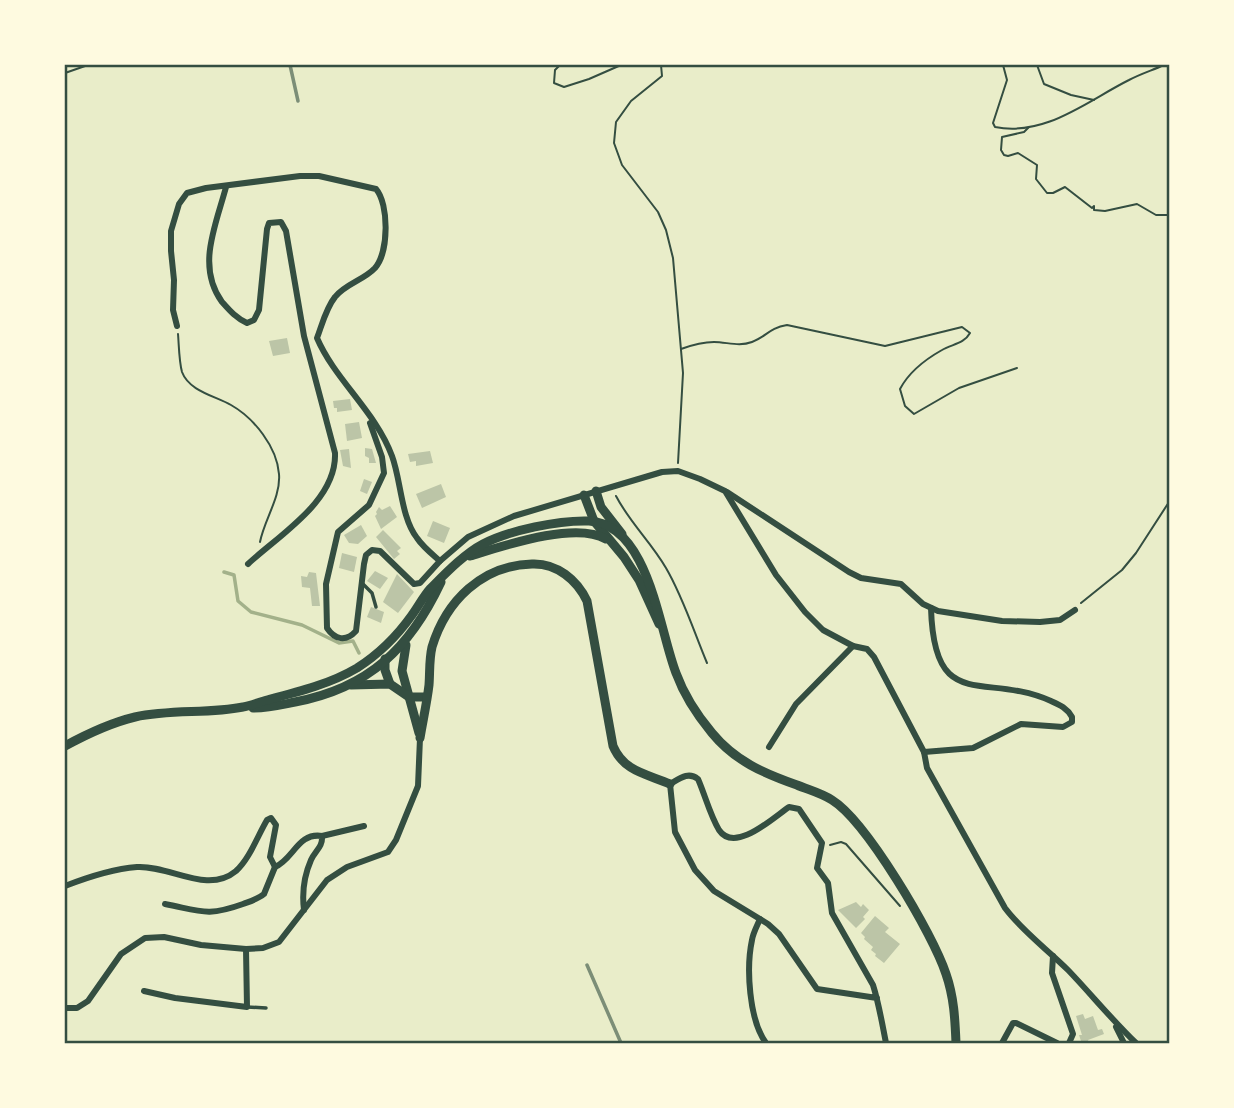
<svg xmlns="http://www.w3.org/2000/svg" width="1234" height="1108" viewBox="0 0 1234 1108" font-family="Lato,sans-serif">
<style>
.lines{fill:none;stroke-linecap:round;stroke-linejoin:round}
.stream{stroke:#a3b18a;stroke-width:3.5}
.building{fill:#bcc5a7}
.path{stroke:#344e41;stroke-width:2}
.service{stroke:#344e41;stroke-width:3.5}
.minor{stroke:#344e41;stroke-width:6}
.secondary{stroke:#344e41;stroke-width:9}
.rail{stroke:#7c8e77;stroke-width:3.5}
.neatline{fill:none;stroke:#344e41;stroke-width:2.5}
</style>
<rect width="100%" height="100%" fill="#e9edc9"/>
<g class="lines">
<path class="stream" d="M224 572 234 575 238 601 251 612 302 625 339 643 353 641 359 653"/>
</g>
<g class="building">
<path d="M287 338 290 353 273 356 269 341Z"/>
<path d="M350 399 352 410 337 412V408H334L333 401Z"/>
<path d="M359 422 362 438 347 441 345 424Z"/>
<path d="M365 448 372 449 376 463H369V458L365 456Z"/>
<path d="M349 449 351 468 343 466 340 450Z"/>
<path d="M430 451 433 463 416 466V461L410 462 408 454Z"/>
<path d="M364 479 372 482 367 494 360 491Z"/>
<path d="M441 484 446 497 422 508 416 494Z"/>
<path d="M390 506 397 517 381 529 375 516 377 514 376 512 379 507 382 510Z"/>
<path d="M433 521 450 528 444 543 427 536Z"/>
<path d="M361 525 367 536 358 544 349 543 344 535Z"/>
<path d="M383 530 401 548 397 551 400 554 394 559 376 537Z"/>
<path d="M342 553 357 557 354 572 339 568Z"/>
<path d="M375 571 388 578 380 589 367 581Z"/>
<path d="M309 572 316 573 320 606H312L310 588 302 587 301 576 307 577Z"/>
<path d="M397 574 414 592 398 613 383 602Z"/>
<path d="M371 607 384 612 381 623 367 617Z"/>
<path d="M856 902 861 907 863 904 869 910 863 917 865 919 856 928 838 910Z"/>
<path d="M875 916 889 928 885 932 900 944 884 963 875 956 876 954 871 950 873 947 864 939 865 937 861 933Z"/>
<path d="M1083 1014 1085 1019 1093 1016 1098 1030 1102 1029 1104 1034 1088 1040 1089 1043H1075L1081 1041 1079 1035H1082L1076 1016Z"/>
</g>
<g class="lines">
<g class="path">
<path d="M560 65 555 70 554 83 564 87 589 79 621 65"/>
<path d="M661 65 662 76 631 101 616 122 614 143 622 165 658 212 666 230 673 258 683 373 678 463"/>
<path d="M1003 65 1007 80 993 123 995 127C1045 137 1087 101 1129 80 1140 74 1153 70 1164 65L1169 66"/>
<path d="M1037 65 1044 84 1071 95 1094 100"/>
<path d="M65 73 88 65"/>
<path d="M1029 127 1024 132 1002 137 1001 150 1004 155 1008 156 1018 153 1037 165 1036 179 1047 193H1053L1065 187 1092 208 1094 206V210L1105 211 1137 204 1156 215H1169"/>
<path d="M178 334C179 346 179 361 182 372 189 391 215 396 231 405 254 418 277 447 279 474 281 497 264 520 260 542"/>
<path d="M681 349C692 345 702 342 714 342 727 342 739 347 752 342 766 337 769 328 787 325L885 346 962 327 970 333C964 344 952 344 942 350 926 359 909 372 900 389L905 406 914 414 959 388 1017 368"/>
<path d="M616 496C630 523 651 542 666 568 683 597 694 632 707 663"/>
<path d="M1081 603 1122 570 1136 553 1169 502"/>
<path d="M830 845 841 842 846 844 900 906"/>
</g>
<g class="service">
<path d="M362 583 372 593 376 607"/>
<path d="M247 1007 266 1008"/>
</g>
<g class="minor">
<path d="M226 187C216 225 196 266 222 302 230 311 236 318 247 323L254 320 259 310 267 229 269 223 281 222 286 231 304 336 335 453C337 501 279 535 248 564"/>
<path d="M177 326 173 310 174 280 171 251V231L179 204 187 193 206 188 300 176H319L376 189C389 204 389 252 375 268 364 280 345 284 335 297 326 308 322 325 317 338 335 380 376 412 392 456 401 480 401 518 417 538 423 547 432 554 440 561L468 537 514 516 662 472 678 471 700 479 725 491 776 575 805 612 823 630 853 646 867 649 874 657 924 752 927 768 1005 908C1023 932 1047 949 1068 970 1091 994 1112 1020 1136 1043"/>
<path d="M370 423 382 457 384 473 369 505 338 532 326 584 327 628C335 640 346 642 356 631L364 564 366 555 372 550 380 551 414 584 420 583 440 561"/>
<path d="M727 492 849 572 861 578 901 584 923 604 938 611 1002 621 1040 622 1060 620 1075 610"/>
<path d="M769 747 796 704 853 646"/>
<path d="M924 752 973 748 1021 724 1063 727 1072 722V717C1067 708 1060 705 1051 701 984 671 934 715 931 608"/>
<path d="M322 836 364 826"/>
<path d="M65 886C88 877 112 869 137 867 170 865 207 895 236 871 250 858 257 837 267 820L271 818 276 825 270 857 275 867C293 860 298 832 322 836 323 847 315 851 311 860 304 876 302 894 304 910"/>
<path d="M165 904C201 911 207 917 243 904 251 901 258 899 264 894L275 867"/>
<path d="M760 919C757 926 753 933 752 940 746 968 749 1020 766 1043"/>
<path d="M1053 956 1052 973 1073 1034 1069 1043"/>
<path d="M144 991 175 998 247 1007 246 949"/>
<path d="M877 998 817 989 779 934 768 924 714 891 695 870 675 832 670 784C679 779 688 771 698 779 705 795 710 815 719 830 735 854 774 817 789 807L799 809 822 843 817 868 828 883 832 913 873 985C879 1004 882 1023 886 1043"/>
<path d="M65 1008H77L88 1001 121 954 145 938 164 937 201 945 246 949 263 948 279 942 327 880 347 867 388 852 396 840 418 786 420 738"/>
<path d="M1116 1027 1124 1043"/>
<path d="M1002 1043 1013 1023H1016L1057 1043"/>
</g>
<g class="secondary">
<path d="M596 491 601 507 622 534"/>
<path d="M584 495 594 521 624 557 639 580 659 624"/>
<path d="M470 556C503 546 575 521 606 539"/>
<path d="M406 645 402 671 419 733"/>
<path d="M385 659V670L390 684"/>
<path d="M351 685 390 684 409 697H426"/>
<path d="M253 708C268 708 280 705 295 702 369 688 410 648 441 582"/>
<path d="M420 738C423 720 427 702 429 685 430 672 429 660 432 647 446 601 482 565 532 564 557 563 577 580 587 601L613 746C624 772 647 774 670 784"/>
<path d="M65 746C87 734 110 723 135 717 171 709 208 714 243 707 251 706 259 702 267 700 298 692 330 684 357 668 379 654 397 636 412 615 418 607 423 597 430 589 445 574 464 554 483 544 510 530 559 520 589 521 649 524 659 630 676 673 684 695 697 715 712 733 735 761 763 773 797 785 809 790 821 793 832 800 866 821 933 934 946 974 954 997 955 1019 956 1043"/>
</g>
<g class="rail">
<path d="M290 65 298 101"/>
<path d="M587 965 621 1043"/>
</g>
</g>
<rect width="1234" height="1108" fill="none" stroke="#fefae0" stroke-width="133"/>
<rect x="66" y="66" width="1102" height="976" class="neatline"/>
</svg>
